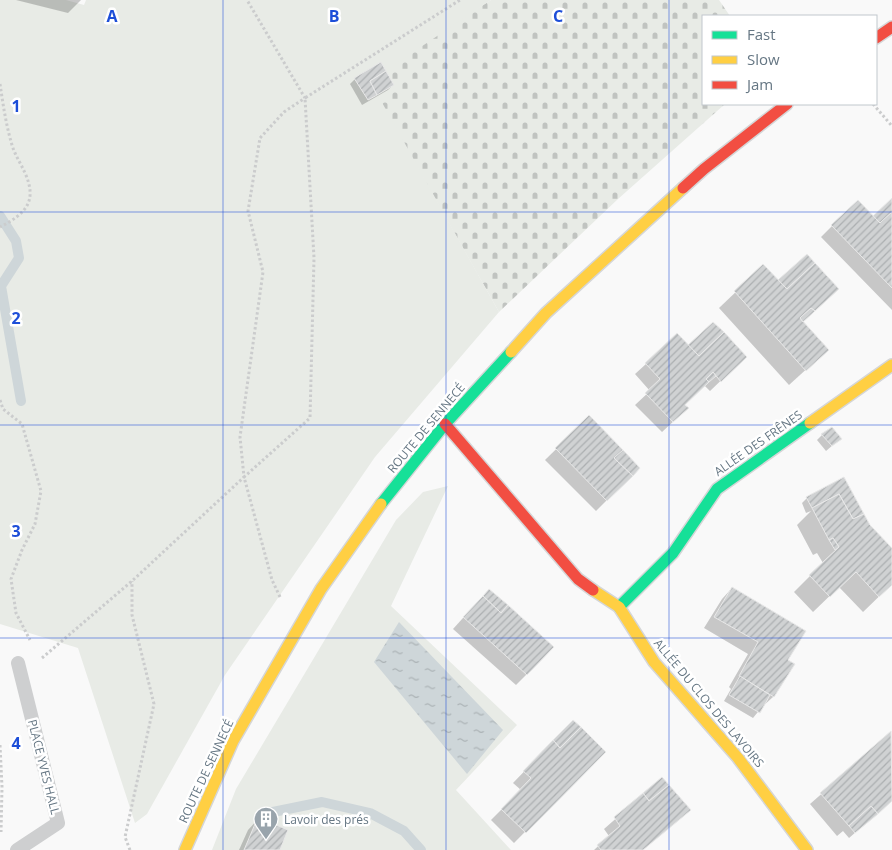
<svg xmlns="http://www.w3.org/2000/svg" width="892" height="850" viewBox="0 0 892 850" font-family="'Open Sans',sans-serif">
<style>
.cemetery{fill:url(#cemetery-stones)}
.green{fill:#e8ebe6}
.water{fill:url(#water-ripples)}
.shadow{fill:#0003}
.lines{fill:none;stroke-linecap:round;stroke-linejoin:round}
.stream{stroke:#ced6d9;stroke-width:10}
.building{fill:url(#building-hatch);stroke:#e8e8e8}
.fast-casing{stroke:#d5d6d7;stroke-width:14}
.slow-casing{stroke:#d5d6d7;stroke-width:14}
.jam-casing{stroke:#d5d6d7;stroke-width:14}
.path{stroke:#cbcccd;stroke-width:3;stroke-dasharray:2.5 2.5;stroke-linecap:butt}
.lane{stroke:#cecfd0;stroke-width:14}
.fast{stroke:#16e098;stroke-width:11}
.slow{stroke:#ffcf43;stroke-width:11}
.jam{stroke:#f24e42;stroke-width:11}
.grid{fill:none;stroke:#1d4ed8;stroke-width:1;stroke-opacity:0.55}
.labels{text-anchor:middle;dominant-baseline:central;stroke-width:5;stroke-linejoin:round;paint-order:stroke}
.street-label{font-size:12px;fill:#657683;stroke:#fff}
.poi-label{font-size:12px;fill:#657683;stroke:#fff;text-anchor:start}
.grid-label{font-size:16px;text-anchor:middle;font-weight:bold;fill:#1d4ed8;stroke:#fff;stroke-width:5;stroke-linejoin:round;paint-order:stroke}
</style>
<defs>
<pattern id="cemetery-stones" width="16" height="16" patternUnits="userSpaceOnUse" patternTransform="scale(1.25)"><rect width="16" height="16" fill="#e8ebe6"/><path d="M2 7V4a2 2 0 0 1 4 0v3zM10 15v-3a2 2 0 0 1 4 0v3z" fill="#c0c3c0"/></pattern>
<pattern id="water-ripples" width="26" height="14" patternUnits="userSpaceOnUse" patternTransform="scale(1.25)"><rect width="26" height="14" fill="#ced6d9"/><path d="M2 4q2-2 4 0t4 0M15 11q2-2 4 0t4 0" fill="none" stroke="#abb2b5"/></pattern>
<pattern id="building-hatch" width="6" height="6" patternUnits="userSpaceOnUse" patternTransform="scale(1.25)"><rect width="6" height="6" fill="#d0d2d3"/><path d="M-1 1l2-2M0 6l6-6M5 7l2-2" fill="none" stroke="#acafb1"/></pattern>
</defs>
<rect width="100%" height="100%" fill="#f9f9f9"/>
<path class="cemetery" d="M491 0H719L730 16H703V104H725L618 199 499 312 367 78Z"/>
<g class="green">
<path d="M0 0H66L84 5 86 0H491L370 81 499 312 375 457 225 675 147 814 135 823 78 648 0 624Z"/>
<path d="M448 486 391 606 517 725 456 790 511 850H212L236 789 396 520 423 492Z"/>
</g>
<path class="water" d="M399 622 503 730 467 774 374 662Z"/>
<g class="shadow">
<path d="M16 0H81L68 13Z"/>
<path d="M355 79 393 85 388 90 362 105 350 84Z"/>
<path d="M892 199V310L821 237 832 226 873 218Z"/>
<path d="M763 266 778 282 802 323 811 365 789 385 719 308Z"/>
<path d="M688 347 734 368 710 391 704 385 684 405 676 419 662 432 635 405 650 391 635 374 646 364Z"/>
<path d="M589 417 639 468 596 511 545 460Z"/>
<path d="M822 435 840 439 826 451 817 440Z"/>
<path d="M807 498 869 526 892 550V584L863 612 839 587 813 612 794 592 823 563 817 553 813 555 797 525 811 511 806 513 802 503Z"/>
<path d="M732 588 787 661 773 697 762 707 753 718 724 701 731 689 729 687 748 654 704 628 722 599Z"/>
<path d="M472 608 527 674 516 685 453 629Z"/>
<path d="M891 733 892 801 849 838 843 831 837 836 810 804Z"/>
<path d="M604 752 514 843 491 820 521 790 513 783 542 753Z"/>
<path d="M662 778 689 810 643 850H594L609 836 604 829Z"/>
<path d="M258 819 278 850H239L248 830Z"/>
</g>
<g class="lines">
<g class="stream">
<path d="M0 216 16 241 19 258 1 286 21 401"/>
<path d="M268 813 322 802 370 813 404 831 421 850"/>
</g>
</g>
<g class="building">
<path d="M381 62 386 71 370 81 377 95 368 100 354 78Z"/>
<path d="M386 71 394 85 377 95 370 81Z"/>
<path d="M892 198V212L880 223 873 216Z"/>
<path d="M858 200 880 223 892 212V288L831 225Z"/>
<path d="M807 254 815 263 787 289 778 280Z"/>
<path d="M815 263 839 289 815 311 811 308 800 318 829 350 806 371 734 291 763 264 787 289Z"/>
<path d="M811 308 815 311 803 322 800 318Z"/>
<path d="M713 322 724 332 699 356 688 345Z"/>
<path d="M724 332 747 357 721 382 713 372 706 379 709 382 685 405 689 408 673 422 645 393 660 379 645 363 677 333 699 356Z"/>
<path d="M713 372 716 376 709 382 706 379Z"/>
<path d="M589 415 623 450 614 458 633 476 607 501 555 448Z"/>
<path d="M832 427 842 439 832 446 821 434Z"/>
<path d="M623 450 640 468 633 476 614 458Z"/>
<path d="M844 477 864 514 853 519 839 494 812 508 806 497Z"/>
<path d="M839 494 853 519 864 514 870 525 892 548V585L879 597 856 572 830 597 809 575 839 547 833 538 829 540 812 508Z"/>
<path d="M833 538 839 547 835 550 829 540Z"/>
<path d="M732 587 806 631 788 660 795 664 774 697 739 676 758 642 714 617Z"/>
<path d="M489 589 508 605 501 613 483 596Z"/>
<path d="M483 596 501 613 508 605 554 647 527 675 463 617Z"/>
<path d="M740 676 770 695 760 713 729 695Z"/>
<path d="M573 720 581 727 560 748 553 740Z"/>
<path d="M581 727 606 752 526 833 501 809 531 778 523 771 553 740 560 748Z"/>
<path d="M891 731 892 801 878 814 871 806 849 826 820 793Z"/>
<path d="M662 777 669 785 649 801 643 793Z"/>
<path d="M669 785 691 810 643 850H601L597 845 620 826 614 817 643 793 649 801Z"/>
<path d="M871 806 878 814 855 833 849 826Z"/>
<path d="M258 817 288 830 280 850H244Z"/>
</g>
<g class="lines">
<defs>
<g id="fast">
<path d="M381 504 445 424 511 352"/>
<path d="M619 607 673 553 717 489 810 423"/>
</g>
<g id="slow">
<path d="M511 352 546 313 683 188"/>
<path d="M810 423 892 365"/>
<path d="M593 590 619 607 654 662 738 758 807 850"/>
<path d="M185 850 233 741 321 589 381 504"/>
</g>
<g id="jam">
<path d="M876 38 892 27"/>
<path d="M683 188 704 169 787 104"/>
<path d="M445 424 578 579 593 590"/>
</g>
</defs>
<use href="#fast" class="fast-casing"/>
<use href="#slow" class="slow-casing"/>
<use href="#jam" class="jam-casing"/>
<g class="path">
<path d="M0 84C3 104 6 125 12 145 15 155 21 164 25 173 38 202 25 214 0 227"/>
<path d="M873 104 892 126"/>
<path d="M0 400 3 409 22 424 41 491 35 524 22 550 11 579 16 613 30 640"/>
<path d="M280 597 272 580 244 477 310 418 314 258 305 98 460 0"/>
<path d="M42 658 132 581 244 477 240 437 263 272 248 211 260 138 284 112 305 98 247 0"/>
<path d="M0 745 2 787 1 832"/>
<path d="M130 850 125 837 154 704 132 615V581"/>
</g>
<path class="lane" d="M17 850 58 823 18 663"/>
<use href="#fast" class="fast"/>
<use href="#slow" class="slow"/>
<use href="#jam" class="jam"/>
</g>
<path class="grid" d="M223 0V850M446 0V850M669 0V850M0 212H892M0 425H892M0 638H892"/>
<defs>
<symbol id="building-pin" viewBox="-11 -11 22 30"><path d="M0 17L-7.5 6A9.5 9.5 0 1 1 7.5 6Z" fill="#99a4ac" stroke="#fff"/><path d="M-4-6H4V6H1V3H-1V6H-4ZM-2.5-4.3h1.7v1.8h-1.7ZM.8-4.3h1.7v1.8H.8ZM-2.5-1h1.7V.8h-1.7ZM.8-1h1.7V.8H.8Z" fill="#fff"/></symbol>
</defs>
<g fill-rule="evenodd">
<use href="#building-pin" x="252" y="805" width="28" height="38"/>
</g>
<g class="labels">
<g class="street-label">
<text transform="translate(426 428) rotate(-50)">ROUTE DE SENNECÉ</text>
<text transform="translate(758 443) rotate(-35)">ALLÉE DES FRÊNES</text>
<text transform="translate(709 703) rotate(50)">ALLÉE DU CLOS DES LAVOIRS</text>
<text transform="translate(44 767) rotate(76)">PLACE YVES HALL</text>
<text transform="translate(206 771) rotate(-65)">ROUTE DE SENNECÉ</text>
</g>
<g class="poi-label">
<text x="284" y="819">Lavoir des prés</text>
</g>
</g>
<g class="grid-label">
<text x="112" y="22">A</text>
<text x="334" y="22">B</text>
<text x="558" y="22">C</text>
<text x="16" y="112">1</text>
<text x="16" y="324">2</text>
<text x="16" y="537">3</text>
<text x="16" y="749">4</text>
</g>
<rect x="702" y="15" width="175" height="90" fill="#ffffff" stroke="#c1c8cd"/>
<rect x="712" y="31" width="25" height="8" fill="#16e098" stroke="#c1c8cd"/>
<text x="747" y="40" font-size="15" fill="#657683">Fast</text>
<rect x="712" y="56" width="25" height="8" fill="#ffcf43" stroke="#c1c8cd"/>
<text x="747" y="65" font-size="15" fill="#657683">Slow</text>
<rect x="712" y="81" width="25" height="8" fill="#f24e42" stroke="#c1c8cd"/>
<text x="747" y="90" font-size="15" fill="#657683">Jam</text>
</svg>
